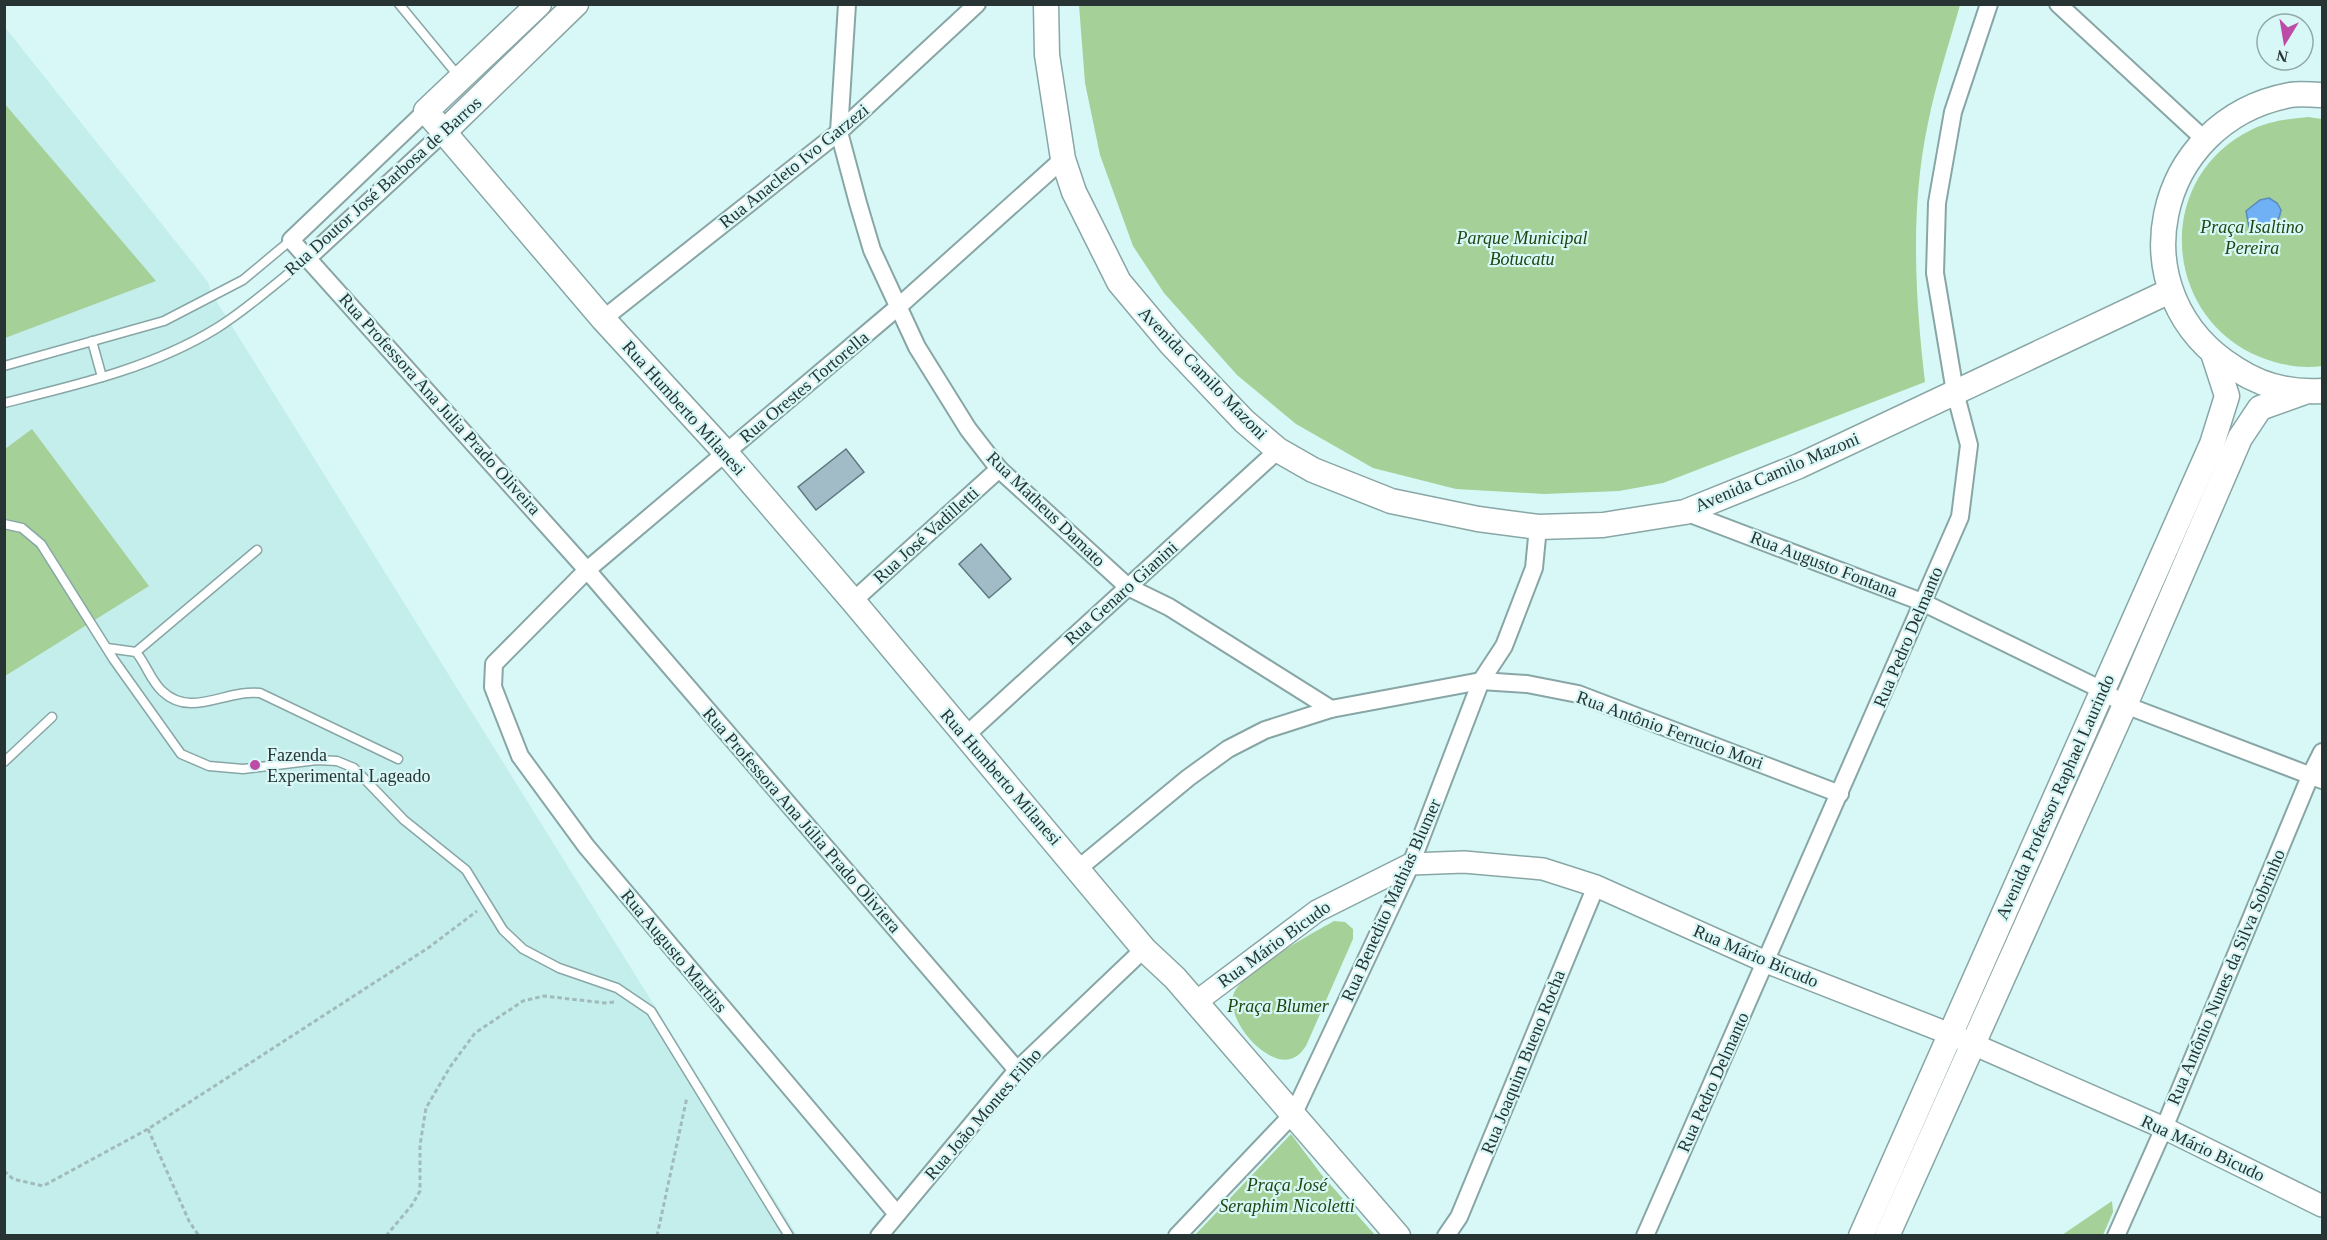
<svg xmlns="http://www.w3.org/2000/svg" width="2327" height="1240" viewBox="0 0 2327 1240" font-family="'Times New Roman',serif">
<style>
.built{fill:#c4eeec}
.green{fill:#a5d097}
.water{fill:#70b1f6;stroke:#5a8cbc;stroke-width:1.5}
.building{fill:#a1bcc7;stroke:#5f7982;stroke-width:1.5}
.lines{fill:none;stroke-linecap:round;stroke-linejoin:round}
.service-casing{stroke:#88a6a5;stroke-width:11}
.minor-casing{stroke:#88a6a5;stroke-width:20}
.tertiary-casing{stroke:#88a6a5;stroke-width:24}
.secondary-casing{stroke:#88a6a5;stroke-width:27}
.path{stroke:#a1baba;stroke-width:3;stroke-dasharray:4.5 3;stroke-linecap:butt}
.service{stroke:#fff;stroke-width:8}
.minor{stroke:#fff;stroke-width:16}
.tertiary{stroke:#fff;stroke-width:21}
.secondary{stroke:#fff;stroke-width:24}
.poi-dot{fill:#bd4ca7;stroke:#d8f8f7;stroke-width:2}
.labels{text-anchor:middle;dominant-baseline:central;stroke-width:4.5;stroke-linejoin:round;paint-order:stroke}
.street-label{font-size:18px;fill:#283434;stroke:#d8f8f7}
.park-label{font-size:18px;font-style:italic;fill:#214612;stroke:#d8f8f7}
.poi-label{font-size:18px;fill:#283434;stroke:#d8f8f7;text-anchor:start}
</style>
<rect width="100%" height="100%" fill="#d8f8f7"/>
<path class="built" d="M4 26 208 282 212 294 797 1235H5Z"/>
<g class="green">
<path d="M1079 5H1960C1949 44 1936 83 1928 123 1910 208 1915 296 1925 382L1663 483 1619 491 1544 494 1456 489 1373 468 1296 424 1237 375 1164 293 1133 246 1100 155 1085 83Z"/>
<path d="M4 103 156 281 5 338H4Z"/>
<path d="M2308 117 2322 119V366C2302 369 2280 365 2260 357 2162 317 2153 178 2251 130 2269 121 2288 119 2308 117Z"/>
<path d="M32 429 149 586 5 676V449Z"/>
<path d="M1334 921 1345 922 1353 929V939L1306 1046C1303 1050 1299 1056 1293 1058 1267 1070 1219 1014 1236 989 1251 967 1309 935 1334 921Z"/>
<path d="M1291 1134 1321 1174 1375 1235H1195Z"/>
<path d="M2112 1201 2113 1212 2103 1235H2062Z"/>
</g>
<path class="water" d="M2269 198 2277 203 2281 210C2278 226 2272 230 2258 234L2249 227 2246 211 2260 200Z"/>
<g class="building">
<path d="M846 449 864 472 816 510 798 487Z"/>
<path d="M981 544 1011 579 989 598 959 564Z"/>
</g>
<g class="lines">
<defs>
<g id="service">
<path d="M399 4 460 78"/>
<path d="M92 341 102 377"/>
<path d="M4 366 164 321 243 280 291 240"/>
<path d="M4 403C77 385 152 368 217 328 249 308 278 281 308 258"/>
<path d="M4 524 22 528 41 544 114 660 181 754 209 766 243 769 317 760 337 761 354 768 404 820 466 870 503 930 523 949 559 968 617 988 651 1011 789 1236"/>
<path d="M107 648 136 652C146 664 151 681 162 691 191 719 226 689 260 693L398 759"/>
<path d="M136 652 257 550"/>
<path d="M4 762 52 717"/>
</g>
<g id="minor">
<path d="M847 4 839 132 858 203 872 250 917 347 968 429 999 469 1128 587 1169 607 1331 709"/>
<path d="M2058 4 2204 139"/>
<path d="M426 111 291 240 587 570 1017 1070"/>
<path d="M309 257 444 132"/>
<path d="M603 319 839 132 977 4"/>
<path d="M1685 512 1922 602 2102 690 2125 705 2322 780"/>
<path d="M853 601 999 469"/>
<path d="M964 737 1278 450"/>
<path d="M1079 868 1188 778 1228 749 1265 730 1331 709 1481 681 1527 684 1578 694 1840 794"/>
<path d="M897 1214 586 846 520 756 493 687 494 664 587 570 898 307 1063 159"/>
<path d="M879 1236 1017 1070 1144 949"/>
<path d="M1177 1236 1294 1113 1411 864 1481 681 1504 646 1534 568 1538 527"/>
<path d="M1446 1236 1459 1217 1596 886"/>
<path d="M1645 1236 1960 517 1969 445 1955 392 1935 273 1937 203 1953 112 1989 4"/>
<path d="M2116 1236 2164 1128 2311 774 2322 752"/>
</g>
<path id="tertiary" d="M1196 1002 1317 911 1411 864 1464 862 1543 869 1596 886 1766 962 1950 1034 2164 1128 2322 1206"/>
<g id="secondary">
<path d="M539 4 426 111 603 319 726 453 853 601 1144 949 1175 978 1398 1236"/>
<path d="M1046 4 1047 55 1063 159 1074 192 1119 282 1171 344 1244 421 1278 450 1313 470 1391 501 1478 519 1538 527 1603 525 1685 512 1799 466 2170 291"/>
<path d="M2322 95C2312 95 2300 93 2290 95 2153 121 2115 295 2236 369 2262 386 2292 393 2322 391"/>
<path d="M444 132 576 4"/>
<path d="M1861 1236 2212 444 2227 396 2214 356"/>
<path d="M1887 1236 2125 705 2240 438 2260 408 2302 393"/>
</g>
</defs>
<use href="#service" class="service-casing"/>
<use href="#minor" class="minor-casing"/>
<use href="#tertiary" class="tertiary-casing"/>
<use href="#secondary" class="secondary-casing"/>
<g class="path">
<path d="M148 1129 189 1221 199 1236"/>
<path d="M4 1171 13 1179 43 1186 148 1129 428 948 477 911"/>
<path d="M386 1236 412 1205 420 1191V1145L426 1108 450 1067 475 1033 523 1001 544 996 605 1003 614 1002"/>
<path d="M657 1236 687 1097"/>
</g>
<use href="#service" class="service"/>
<use href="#minor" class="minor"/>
<use href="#tertiary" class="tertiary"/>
<use href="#secondary" class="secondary"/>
</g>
<circle class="poi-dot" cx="255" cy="765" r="6"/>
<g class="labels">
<g class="street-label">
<text transform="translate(794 166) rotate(-39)">Rua Anacleto Ivo Garzezi</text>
<text transform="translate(383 186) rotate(-42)">Rua Doutor José Barbosa de Barros</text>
<text transform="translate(1203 373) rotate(46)">Avenida Camilo Mazoni</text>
<text transform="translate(804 387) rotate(-40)">Rua Orestes Tortorella</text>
<text transform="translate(440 404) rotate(48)">Rua Professora Ana Julia Prado Oliveira</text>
<text transform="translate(684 408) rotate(48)">Rua Humberto Milanesi</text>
<text transform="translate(1777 472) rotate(-23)">Avenida Camilo Mazoni</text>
<text transform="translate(1046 509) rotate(44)">Rua Matheus Damato</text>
<text transform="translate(926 535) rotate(-42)">Rua José Vadilletti</text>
<text transform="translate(1824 564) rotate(21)">Rua Augusto Fontana</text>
<text transform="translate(1121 593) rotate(-42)">Rua Genaro Gianini</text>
<text transform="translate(1908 637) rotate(-67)">Rua Pedro Delmanto</text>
<text transform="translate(1670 730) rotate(20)">Rua Antônio Ferrucio Mori</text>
<text transform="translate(1001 777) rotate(49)">Rua Humberto Milanesi</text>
<text transform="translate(2055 797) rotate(-66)">Avenida Professor Raphael Laurindo</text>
<text transform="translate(802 820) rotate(49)">Rua Professora Ana Júlia Prado Oliviera</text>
<text transform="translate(1391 900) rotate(-66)">Rua Benedito Mathias Blumer</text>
<text transform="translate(1274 944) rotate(-36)">Rua Mário Bicudo</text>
<text transform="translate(674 951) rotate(50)">Rua Augusto Martins</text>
<text transform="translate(1756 956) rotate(23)">Rua Mário Bicudo</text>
<text transform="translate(2226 977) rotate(-67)">Rua Antônio Nunes da Silva Sobrinho</text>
<text transform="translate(1523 1062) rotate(-68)">Rua Joaquim Bueno Rocha</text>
<text transform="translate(1713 1082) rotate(-66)">Rua Pedro Delmanto</text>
<text transform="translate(983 1114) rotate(-49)">Rua João Montes Filho</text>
<text transform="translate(2203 1148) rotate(25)">Rua Mário Bicudo</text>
</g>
<g class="park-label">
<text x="2252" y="227">Praça Isaltino<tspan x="2252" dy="21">Pereira</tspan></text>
<text x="1522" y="238">Parque Municipal<tspan x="1522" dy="21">Botucatu</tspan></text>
<text x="1278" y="1006">Praça Blumer</text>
<text x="1287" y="1185">Praça José<tspan x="1287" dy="21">Seraphim Nicoletti</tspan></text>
</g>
<g class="poi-label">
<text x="267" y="755">Fazenda<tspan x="267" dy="21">Experimental Lageado</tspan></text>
</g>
</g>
<rect width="2327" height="1240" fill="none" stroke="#283434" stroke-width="12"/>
<g transform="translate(2285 42) rotate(191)"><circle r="28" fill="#d8f8f7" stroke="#92aaa9" stroke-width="1.5"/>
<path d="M0-4.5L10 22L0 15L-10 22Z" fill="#bd4ca7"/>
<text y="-9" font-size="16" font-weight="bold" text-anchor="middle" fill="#283434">N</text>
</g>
</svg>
